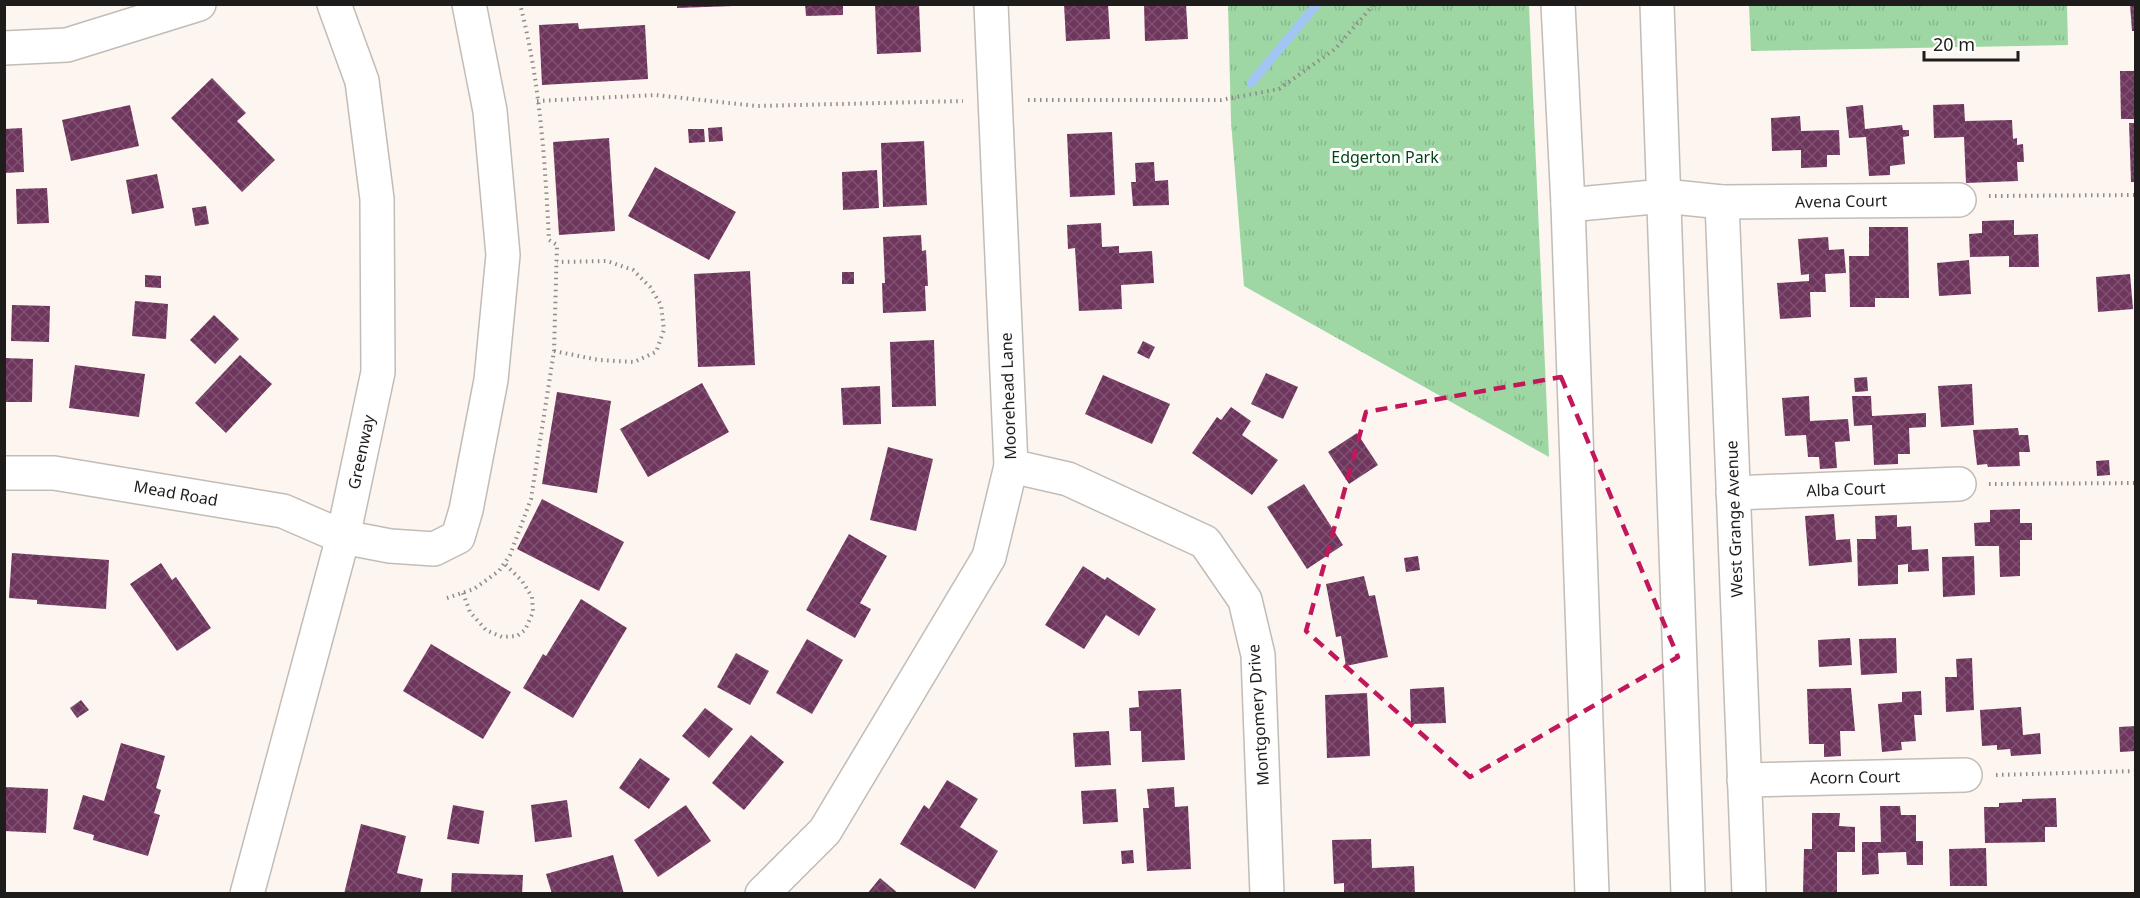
<svg xmlns="http://www.w3.org/2000/svg" width="2140" height="898" viewBox="0 0 2140 898" font-family="'Noto Sans',sans-serif">
<style>
.park{fill:url(#park-tufts)}
.lines{fill:none;stroke-linecap:round;stroke-linejoin:round}
.stream{stroke:#a2c5f4;stroke-width:9}
.building{fill:url(#building-cross-hatch)}
.minor-casing{stroke:#c2bcb7;stroke-width:36}
.path{stroke:#8f8b87;stroke-width:4;stroke-dasharray:1.5 4.5;stroke-linecap:butt}
.minor{stroke:#fff;stroke-width:33}
.marked{fill:none;stroke:#c2185b;stroke-width:4.5;stroke-dasharray:12 8;stroke-linejoin:round}
.labels{text-anchor:middle;dominant-baseline:central;stroke-width:6;stroke-linejoin:round;paint-order:stroke}
.park-label{font-size:16px;fill:#004515;stroke:#fff}
.street-label{font-size:16px;fill:#1f1d1b;stroke:#fff}
</style>
<defs>
<pattern id="park-tufts" width="24" height="20" patternUnits="userSpaceOnUse" patternTransform="scale(1.5)"><rect width="24" height="20" fill="#9ed7a4"/><path d="M3 7l-1-3M5 7V3M7 7l1-3M15 17l-1-3M17 17v-4M19 17l1-3" fill="none" stroke="#88b88d"/></pattern>
<pattern id="building-cross-hatch" width="8" height="8" patternUnits="userSpaceOnUse" patternTransform="scale(1.5)"><rect width="8" height="8" fill="#6f365d"/><path d="M0 0l8 8M0 8l8-8" fill="none" stroke="#7e5170"/></pattern>
</defs>
<rect width="100%" height="100%" fill="#fcf5f0"/>
<g class="park">
<path d="M1228 5H1529L1549 457 1244 286 1231 121Z"/>
<path d="M1749 5H2067L2068 45 1751 51Z"/>
</g>
<g class="lines">
<path class="stream" d="M1251 83 1317 4"/>
</g>
<g class="building">
<path d="M677 4H733V6L677 8Z"/>
<path d="M805 4H843V15L806 16Z"/>
<path d="M875 4H919L921 52 877 54Z"/>
<path d="M1064 4H1108L1110 39 1066 41Z"/>
<path d="M1144 4H1186L1188 39 1145 41Z"/>
<path d="M2130 4H2136V31H2132Z"/>
<path d="M578 23 579 29 645 25 648 79 542 85 539 25Z"/>
<path d="M2120 71H2136V119H2121Z"/>
<path d="M212 78 246 113 237 121 275 160 242 192 171 118Z"/>
<path d="M1964 104 1965 121 2012 120 2013 139 2017 138V145L2023 144 2024 162H2017L2018 181 1966 183 1964 137 1934 138 1933 105Z"/>
<path d="M130 105 139 146 71 161 62 120Z"/>
<path d="M1863 105 1865 129 1902 125 1903 130H1909V136L1903 137 1905 164 1890 166V175L1869 176 1866 137 1849 138 1846 107Z"/>
<path d="M1800 116 1801 131 1839 130 1840 155H1827V167L1801 168V150L1772 151 1771 118Z"/>
<path d="M2129 123H2136V182H2131Z"/>
<path d="M722 127 723 141 709 142 708 128Z"/>
<path d="M22 128 24 172 4 173V129Z"/>
<path d="M688 129H704L705 142 689 143Z"/>
<path d="M1112 132 1115 195 1070 197 1067 134Z"/>
<path d="M609 138 615 231 559 235 553 142Z"/>
<path d="M924 141 927 205 883 207 881 143Z"/>
<path d="M1154 162 1155 181 1168 180 1169 205 1133 206 1131 182H1136L1135 163Z"/>
<path d="M655 167 736 212 709 260 628 216Z"/>
<path d="M877 170 879 208 843 210 842 172Z"/>
<path d="M157 174 164 208 132 214 126 180Z"/>
<path d="M47 188 49 223 17 224 16 189Z"/>
<path d="M206 206 209 224 195 226 192 208Z"/>
<path d="M2014 220V235L2038 234 2039 267H2009V256L1970 257 1969 234 1982 233V221Z"/>
<path d="M1101 223 1102 247 1119 246V253L1152 251 1154 283 1121 285 1122 309 1079 311 1075 248 1068 249 1067 225Z"/>
<path d="M1869 227H1908L1909 298H1875V307H1850L1849 256H1869Z"/>
<path d="M921 235 922 251 926 250 928 286H925L926 311 883 313 882 283H885L883 237Z"/>
<path d="M1828 237 1829 250 1844 249 1846 273 1825 274 1826 292H1810L1811 317 1780 319 1777 283 1809 281V274L1801 275 1798 239Z"/>
<path d="M1969 260 1971 294 1939 296 1937 263Z"/>
<path d="M750 271 755 365 698 367 694 274Z"/>
<rect x="842" y="272" width="12" height="12"/>
<path d="M2130 274 2133 309 2098 312 2096 277Z"/>
<path d="M145 275 161 276V288L145 287Z"/>
<path d="M135 301 168 304 166 339 132 336Z"/>
<path d="M12 305 50 306 49 342 11 341Z"/>
<path d="M214 315 239 339 215 364 190 340Z"/>
<path d="M934 340 936 406 892 407 890 342Z"/>
<path d="M1143 341 1155 347 1149 359 1137 353Z"/>
<path d="M240 355 272 384 226 433 195 403Z"/>
<path d="M5 358 33 359 32 402H5Z"/>
<path d="M75 365 145 374 139 417 69 408Z"/>
<path d="M1266 373 1298 387 1283 419 1251 404Z"/>
<path d="M1103 375 1170 404 1152 444 1085 414Z"/>
<path d="M1867 377 1868 391 1855 392 1854 378Z"/>
<path d="M702 383 729 432 648 477 620 429Z"/>
<path d="M1972 384 1974 425 1941 427 1938 386Z"/>
<path d="M880 386 881 424 843 425 841 388Z"/>
<path d="M557 392 611 401 597 493 542 484Z"/>
<path d="M1809 396 1810 421 1848 419 1850 441 1835 442 1837 468 1820 469 1819 457H1808L1806 435 1785 436 1782 398Z"/>
<path d="M1852 396H1871L1872 416 1926 413V427L1909 428 1910 454H1898V464L1874 465 1872 425 1854 426Z"/>
<path d="M1231 407 1251 421 1242 435 1278 460 1252 495 1192 453 1217 417 1221 420Z"/>
<path d="M2018 428 2019 435H2028L2030 452H2019L2020 466 1988 467 1987 464 1977 465 1973 430Z"/>
<path d="M1357 433 1378 465 1349 484 1328 452Z"/>
<path d="M888 447 933 459 916 531 870 520Z"/>
<path d="M2109 460 2110 475 2097 476 2096 461Z"/>
<path d="M1304 484 1343 545 1307 569 1267 507Z"/>
<path d="M542 499 624 542 599 591 517 549Z"/>
<path d="M2020 509V523H2032V540H2020V576L2000 577 1999 546H1975L1974 523 1990 522V510Z"/>
<path d="M1834 514 1836 540 1850 539 1852 562 1809 566 1805 516Z"/>
<path d="M1897 515V527L1911 526 1912 550 1928 549 1929 571 1908 572V564L1898 565V584L1858 586 1857 539H1876L1875 516Z"/>
<path d="M849 534 887 556 860 603 871 609 855 638 806 610Z"/>
<path d="M12 553 109 560 106 609 37 604V600L9 598Z"/>
<path d="M1418 556 1420 570 1406 572 1404 558Z"/>
<path d="M1974 556 1975 595 1943 597 1942 557Z"/>
<path d="M161 563 172 580 176 577 211 628 177 651 130 584Z"/>
<path d="M1083 566 1105 580 1107 577 1156 609 1139 636 1106 615 1084 649 1045 625Z"/>
<path d="M1364 576 1369 596 1375 595 1388 657 1346 666 1341 636 1336 637 1326 584Z"/>
<path d="M581 599 627 628 573 718 523 688 543 654 546 656Z"/>
<path d="M1850 638 1852 665 1819 667 1818 640Z"/>
<path d="M1896 638 1897 673 1861 675 1859 639Z"/>
<path d="M807 639 843 660 812 714 776 693Z"/>
<path d="M431 644 511 692 483 739 403 691Z"/>
<path d="M736 653 769 671 750 705 717 687Z"/>
<path d="M1972 658 1974 710 1946 712 1945 677H1957L1956 659Z"/>
<path d="M1444 687 1446 723 1411 724 1410 689Z"/>
<path d="M1851 688 1855 731H1840L1841 756 1824 757V744H1809L1807 689Z"/>
<path d="M1181 689 1185 760 1142 762 1141 731H1130L1129 708 1139 707 1138 691Z"/>
<path d="M1921 691 1922 715H1914L1916 741 1901 742 1902 750 1882 752 1878 704 1902 702V692Z"/>
<path d="M1367 693 1370 756 1327 758 1325 695Z"/>
<path d="M81 700 89 710 77 718 70 708Z"/>
<path d="M2021 707 2023 735 2040 733 2041 754 2011 756 2010 749 1997 750V745L1982 746 1980 710Z"/>
<path d="M705 708 733 729 709 758 682 736Z"/>
<path d="M2136 726V751L2120 752 2119 727Z"/>
<path d="M1109 731 1111 765 1075 767 1073 733Z"/>
<path d="M751 735 784 762 744 810 712 783Z"/>
<path d="M121 743 165 756 156 788 161 790 154 813 160 815 148 856 93 840 94 835 73 829 83 795 104 801Z"/>
<path d="M640 758 670 779 649 809 619 788Z"/>
<path d="M947 780 978 799 960 827 998 851 975 889 900 844 924 805 929 809Z"/>
<path d="M4 787 48 789 46 833 4 831Z"/>
<path d="M1174 787 1175 807 1188 806 1191 869 1147 871 1143 808H1149L1147 789Z"/>
<path d="M1116 789 1118 822 1083 824 1081 791Z"/>
<path d="M2056 798 2057 827H2045V842L1985 843 1984 807H1999V803L2022 802V799Z"/>
<path d="M567 800 572 837 535 842 531 805Z"/>
<path d="M453 805 484 811 479 844 447 839Z"/>
<path d="M686 805 711 841 658 877 634 840Z"/>
<path d="M1880 806H1900L1901 815H1916V841H1923V865H1907L1906 852 1878 853 1879 874 1862 875V842H1881Z"/>
<path d="M1812 813H1840L1839 826 1855 827V852H1837V893H1803L1804 849H1812Z"/>
<path d="M361 824 406 836 397 873 423 879 420 894H344Z"/>
<path d="M1371 839 1372 868 1414 866 1415 894H1344V883L1334 884 1332 840Z"/>
<path d="M1986 848 1987 886H1950L1949 849Z"/>
<path d="M1133 850 1134 863 1122 864 1121 851Z"/>
<path d="M613 855 624 894H552L546 874Z"/>
<path d="M452 873 523 875 522 894H451Z"/>
<path d="M880 878 899 894H867Z"/>
</g>
<g class="lines">
<defs>
<g id="minor">
<path d="M1558 4 1568 205 1592 894"/>
<path d="M1657 4 1688 894"/>
<path d="M4 48 67 45 199 4"/>
<path d="M1722 202 1749 894"/>
<path d="M1568 205 1664 196 1722 202 1959 200"/>
<path d="M1011 466 1068 479 1205 542 1245 600 1258 655 1267 894"/>
<path d="M4 473H54L283 511 343 537 390 546 434 549 458 537 466 510 491 380 503 255 490 111 469 4"/>
<path d="M1733 493 1959 484"/>
<path d="M1744 780 1965 775"/>
<path d="M247 894 343 537 378 372 377 199 362 81 334 4"/>
<path d="M762 894 825 831 989 557 1011 466 991 4"/>
</g>
</defs>
<use href="#minor" class="minor-casing"/>
<g class="path">
<path d="M1028 100H1221L1279 89 1335 49 1374 4"/>
<path d="M537 101 655 95 757 106 963 101"/>
<path d="M1989 196 2136 195"/>
<path d="M554 351 599 360 634 362 656 352 664 330 661 305 650 287 633 270 607 261 557 262"/>
<path d="M1989 484 2136 483"/>
<path d="M463 593 470 612 486 630 502 637 517 636 525 630 533 612 532 597 522 581 504 563"/>
<path d="M447 598 474 589 499 571 510 555 531 499 554 351 557 245 549 240C545 161 540 81 520 4"/>
<path d="M1996 775 2136 771"/>
</g>
<use href="#minor" class="minor"/>
</g>
<path class="marked" d="M1561 377 1678 657 1470 777 1306 631 1366 412Z"/>
<g class="labels">
<g class="park-label">
<text x="1385" y="157">Edgerton Park</text>
</g>
<g class="street-label">
<text transform="translate(1841 201) rotate(-1)">Avena Court</text>
<text transform="translate(1008 396) rotate(-92)">Moorehead Lane</text>
<text transform="translate(361 452) rotate(-78)">Greenway</text>
<text transform="translate(1846 489) rotate(-2)">Alba Court</text>
<text transform="translate(176 493) rotate(10)">Mead Road</text>
<text transform="translate(1734 519) rotate(-92)">West Grange Avenue</text>
<text transform="translate(1258 715) rotate(-94)">Montgomery Drive</text>
<text transform="translate(1855 777) rotate(-1)">Acorn Court</text>
</g>
</g>
<rect width="2140" height="898" fill="none" stroke="#1f1d1b" stroke-width="12"/>
<path d="M1924 51v9h94v-9" fill="none" stroke="#1f1d1b" stroke-width="3"/>
<text x="1933" y="51" font-size="18" fill="#1f1d1b" stroke="#ffffff" stroke-width="4.5" paint-order="stroke">20 m</text>
</svg>
